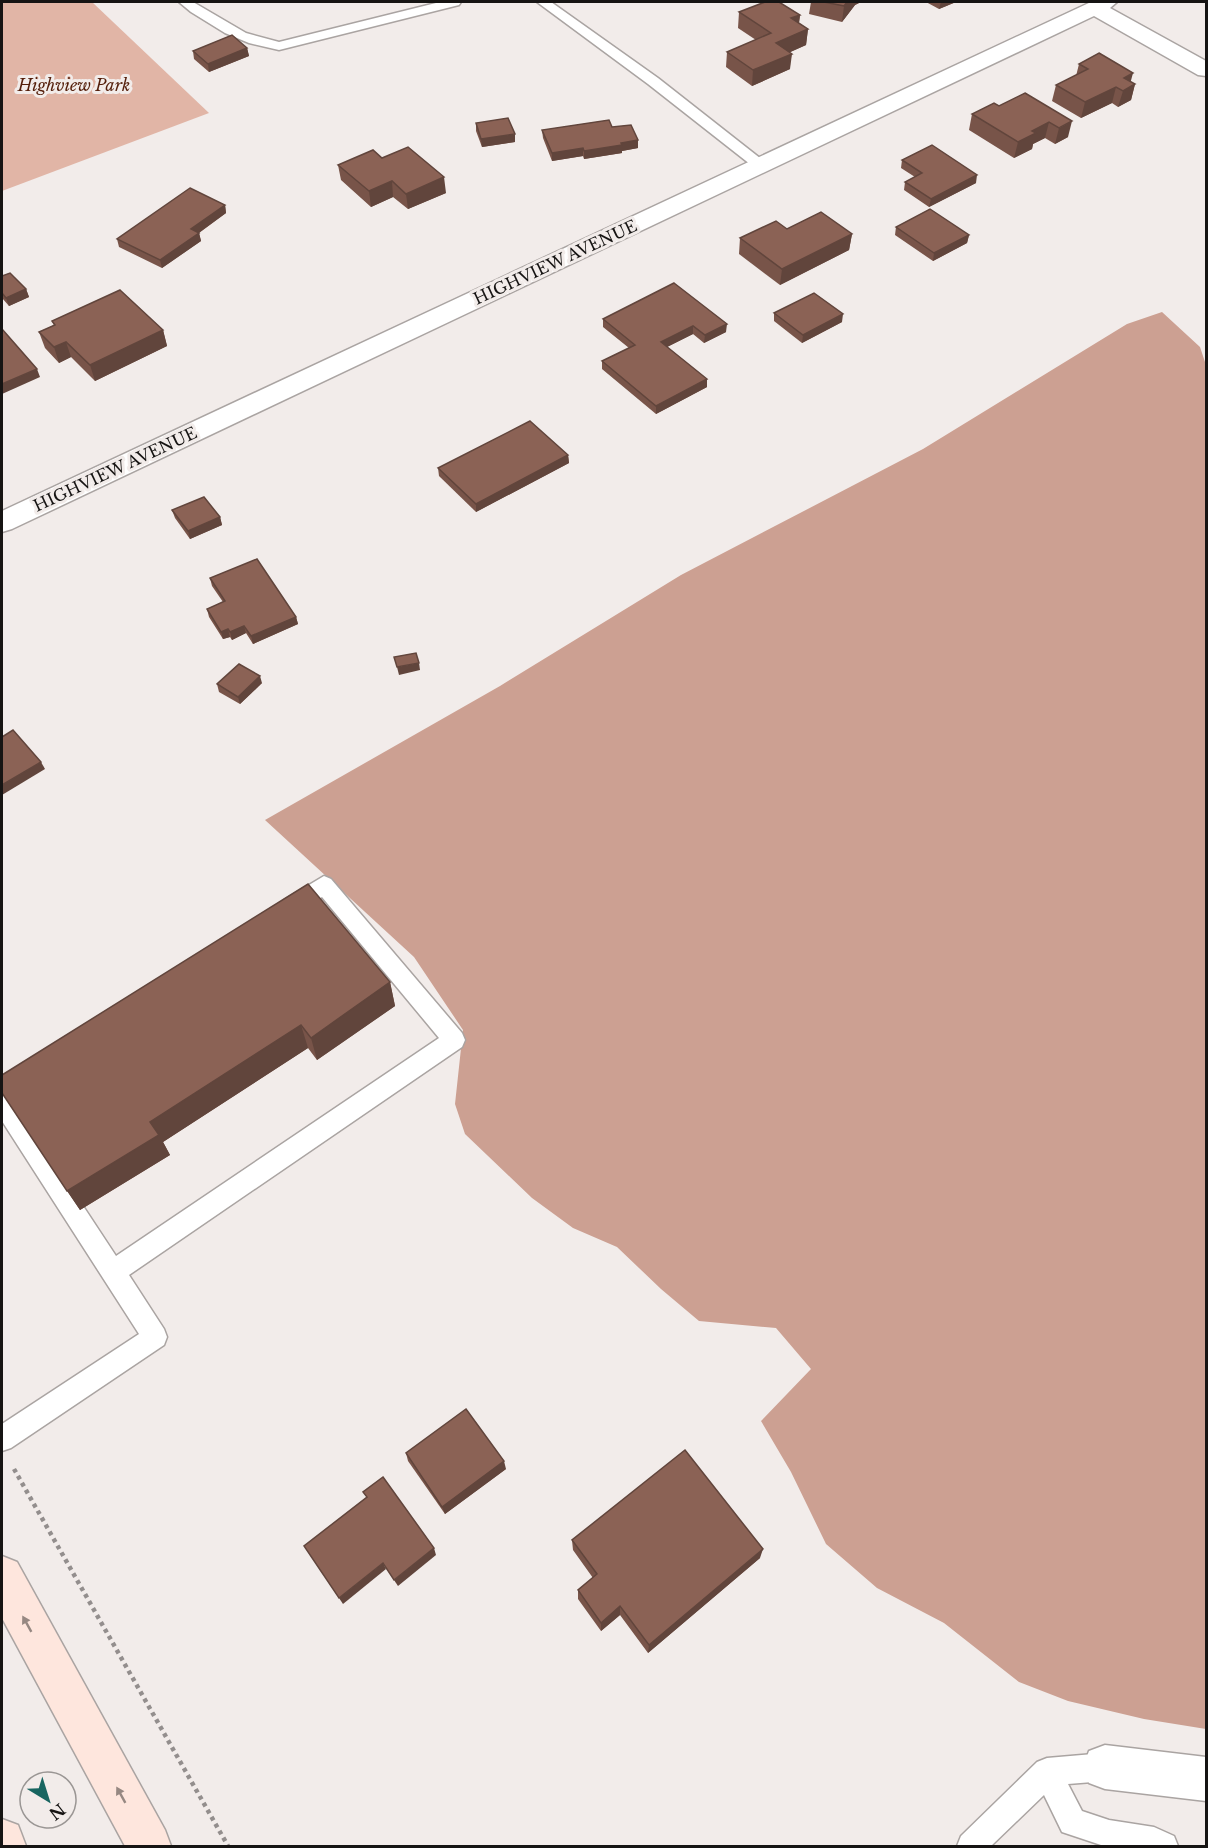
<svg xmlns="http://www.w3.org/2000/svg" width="1208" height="1848" font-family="'Libre Baskerville',serif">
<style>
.green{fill:#e1b5a6}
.forest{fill:#cca092}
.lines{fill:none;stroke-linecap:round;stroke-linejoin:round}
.lane-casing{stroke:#aaa4a2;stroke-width:3}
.street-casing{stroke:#aaa4a2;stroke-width:3}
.secondary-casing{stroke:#aaa4a2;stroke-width:3}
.path{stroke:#938e8d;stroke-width:4.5;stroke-dasharray:4 4;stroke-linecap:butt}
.lane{fill:#fff;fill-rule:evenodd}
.street{fill:#fff;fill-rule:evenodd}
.secondary{fill:#fee6dd;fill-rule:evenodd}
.wall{fill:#785449}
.shaded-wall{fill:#61453c}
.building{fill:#8b6255;stroke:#61453c;stroke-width:1.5}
.oneway{fill:#968882}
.labels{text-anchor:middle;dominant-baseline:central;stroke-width:6;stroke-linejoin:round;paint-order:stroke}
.far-park-label{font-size:16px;font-style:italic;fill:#541e0a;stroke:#f2ecea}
.far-street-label{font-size:16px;fill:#161413;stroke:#f2ecea}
</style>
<rect width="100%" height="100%" fill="#f2ecea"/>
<path class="green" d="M 2,2 L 92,2 L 209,113 L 2,191 Z"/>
<path class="forest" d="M 1162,312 L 1200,347 L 1206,365 L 1206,1729 L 1144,1719 L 1068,1701 L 1019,1682 L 944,1623 L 877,1588 L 826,1544 L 791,1472 L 761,1421 L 811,1369 L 776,1328 L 699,1321 L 661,1289 L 617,1247 L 573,1228 L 532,1198 L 465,1134 L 455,1104 L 463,1030 L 414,957 L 265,820 L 500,686 L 681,575 L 923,449 L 1127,324 Z"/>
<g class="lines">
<defs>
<g id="lane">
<path d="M 179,2 L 193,2 L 246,33 L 279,42 L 440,2 L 461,2 L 459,5 L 279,50 L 249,43 L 225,33 L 191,12 Z"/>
<path d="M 537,2 L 551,2 L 658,78 L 765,162 L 767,165 L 765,168 L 755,168 L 648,84 Z"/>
<path d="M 324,876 L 331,879 L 462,1033 L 465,1040 L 462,1047 L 129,1275 L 164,1329 L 167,1337 L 164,1345 L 11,1448 L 2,1451 L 2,1424 L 139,1334 L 2,1121 L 2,1092 L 10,1095 L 116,1256 L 439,1038 L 322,897 C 310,905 298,917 284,912 L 281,906 L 284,900 Z"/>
<path d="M 1105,1753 L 1115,1757 L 1119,1767 L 1115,1777 L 1105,1781 L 1068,1784 L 1082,1811 L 1109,1820 L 1154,1827 L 1174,1836 L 1178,1846 L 1104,1846 L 1062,1832 L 1044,1795 L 991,1846 L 957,1846 L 961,1836 L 1037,1762 L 1047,1758 Z"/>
</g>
<g id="street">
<path d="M 1091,2 L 1117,2 L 1110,8 L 1206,61 L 1206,76 L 1198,75 L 1094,16 L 12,529 L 2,532 L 2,511 Z"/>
<path d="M 1105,1745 L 1206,1757 L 1206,1801 L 1105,1789 L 1089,1783 L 1083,1767 L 1089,1751 Z"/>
</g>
<g id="secondary">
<path d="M 2,1556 L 17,1562 L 165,1830 L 171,1846 L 125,1846 L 2,1618 Z"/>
<path d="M 2,1819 L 18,1825 L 26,1846 L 2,1846 Z"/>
</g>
</defs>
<use href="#lane" class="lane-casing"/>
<use href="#street" class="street-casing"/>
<use href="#secondary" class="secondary-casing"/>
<path class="path" d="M 14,1469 L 228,1846"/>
<use href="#lane" class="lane"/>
<use href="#street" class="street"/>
<use href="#secondary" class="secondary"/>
</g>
<g class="wall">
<path d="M 811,2 L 861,2 L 855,5 L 842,22 L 809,14 Z"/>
<path d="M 926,2 L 956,2 L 939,9 Z"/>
<path d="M 739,12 L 800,15 L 799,23 L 808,29 L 806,45 L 790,52 L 790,69 L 752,86 L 726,67 L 727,52 L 756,40 L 738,28 Z"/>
<path d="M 247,48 L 249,56 L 209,72 L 194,59 L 193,51 Z"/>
<path d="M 1079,64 L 1131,82 L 1135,84 L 1131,100 L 1118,107 L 1112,103 L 1081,118 L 1052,101 L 1056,85 L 1076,76 Z"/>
<path d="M 1025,93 L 1068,137 L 1055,144 L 1045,138 L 1033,144 L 1032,149 L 1014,158 L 969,130 L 972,114 L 999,106 Z"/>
<path d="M 476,123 L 515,142 L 482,147 L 476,131 Z"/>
<path d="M 612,127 L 638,140 L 638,148 L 622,151 L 622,153 L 584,159 L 583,156 L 552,161 L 543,138 L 542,130 Z"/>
<path d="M 382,158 L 446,193 L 408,209 L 393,197 L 371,207 L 341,180 L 338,165 Z"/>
<path d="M 902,160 L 976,183 L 929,207 L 904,190 L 905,182 L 915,177 L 901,168 Z"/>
<path d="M 225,205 L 226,213 L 199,233 L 201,241 L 162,268 L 119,247 L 117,239 Z"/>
<path d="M 896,227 L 969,235 L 967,243 L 933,261 L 895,235 Z"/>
<path d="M 787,229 L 852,234 L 849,250 L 780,285 L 739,254 L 740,238 Z"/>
<path d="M 2,276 L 26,289 L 29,297 L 9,306 L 2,298 Z"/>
<path d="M 674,283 L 726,332 L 704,343 L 693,334 L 667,347 L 707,387 L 656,414 L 602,369 L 602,361 L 629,348 L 603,327 L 603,319 Z"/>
<path d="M 774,313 L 842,322 L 802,343 L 774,321 Z"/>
<path d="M 52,321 L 163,330 L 167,346 L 95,381 L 71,357 L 59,363 L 45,348 L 39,332 L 54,325 Z"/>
<path d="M 568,455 L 569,463 L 476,512 L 439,476 L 438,468 Z"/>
<path d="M 172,510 L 220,517 L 222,525 L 190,539 L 175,518 Z"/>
<path d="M 210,578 L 296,617 L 298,624 L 253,644 L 246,633 L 232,640 L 230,637 L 223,639 L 209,617 L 207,609 L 223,602 L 212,586 Z"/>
<path d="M 262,683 L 240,704 L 219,692 L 217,684 Z"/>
<path d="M 390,982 L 395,1006 L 317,1060 L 308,1048 L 163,1142 L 170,1155 L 80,1210 L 2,1093 Z"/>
<path d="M 406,1453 L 506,1469 L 445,1514 L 408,1461 Z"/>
<path d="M 572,1540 L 760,1558 L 648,1653 L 620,1615 L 601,1631 L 578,1599 L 578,1590 L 593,1578 L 573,1550 Z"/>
</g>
<g class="shaded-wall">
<path d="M 847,2 L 861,2 L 855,5 L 842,22 L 844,6 Z"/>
<path d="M 941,2 L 956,2 L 939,9 Z"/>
<path d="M 800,15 L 798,30 L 791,18 Z"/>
<path d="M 808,29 L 806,45 L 775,59 L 776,43 Z"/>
<path d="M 247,48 L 249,56 L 209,72 L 208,64 Z"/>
<path d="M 792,54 L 790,69 L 752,86 L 753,70 Z"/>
<path d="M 1133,73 L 1129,88 L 1135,84 L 1131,100 L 1118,107 L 1123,91 L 1124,78 Z"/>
<path d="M 1116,87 L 1112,103 L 1081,118 L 1085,102 Z"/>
<path d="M 1072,121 L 1068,137 L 1055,144 L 1059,128 Z"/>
<path d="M 1049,122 L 1045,138 L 1033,144 L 1032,149 L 1014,158 L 1018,142 L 1032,131 Z"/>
<path d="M 515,134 L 515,142 L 482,147 L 481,139 Z"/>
<path d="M 638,140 L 638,148 L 622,151 L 622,153 L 584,159 L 584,151 L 621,143 Z"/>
<path d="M 583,148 L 583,156 L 552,161 L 552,153 Z"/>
<path d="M 977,175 L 976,183 L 929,207 L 931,199 Z"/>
<path d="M 444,177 L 446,193 L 408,209 L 406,194 Z"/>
<path d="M 392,181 L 393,197 L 371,207 L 369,191 Z"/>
<path d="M 225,205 L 226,213 L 193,237 L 191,229 Z"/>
<path d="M 199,233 L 201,241 L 162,268 L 160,260 Z"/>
<path d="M 852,234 L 849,250 L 780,285 L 782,269 Z"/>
<path d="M 969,235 L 967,243 L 933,261 L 934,253 Z"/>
<path d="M 26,289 L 29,297 L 9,306 L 6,298 Z"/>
<path d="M 843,314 L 842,322 L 802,343 L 803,335 Z"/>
<path d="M 727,324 L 726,332 L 704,343 L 705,335 Z"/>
<path d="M 693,326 L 693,334 L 661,350 L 661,342 Z"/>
<path d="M 163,330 L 167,346 L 95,381 L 90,365 Z"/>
<path d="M 66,342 L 71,357 L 59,363 L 54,347 Z"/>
<path d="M 37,369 L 40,377 L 2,394 L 2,384 Z"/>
<path d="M 707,379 L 707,387 L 656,414 L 656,406 Z"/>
<path d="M 568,455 L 569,463 L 476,512 L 476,504 Z"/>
<path d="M 220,517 L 222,525 L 190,539 L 188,531 Z"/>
<path d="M 296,617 L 298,624 L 253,644 L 251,636 Z"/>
<path d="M 244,626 L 246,633 L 232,640 L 230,632 Z"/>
<path d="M 228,629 L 230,637 L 223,639 L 221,632 Z"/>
<path d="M 419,663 L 420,670 L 399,675 L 397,667 Z"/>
<path d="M 260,676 L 262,683 L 240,704 L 238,697 Z"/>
<path d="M 41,762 L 45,769 L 2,795 L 2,785 Z"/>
<path d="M 390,982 L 395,1006 L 317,1060 L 311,1038 Z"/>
<path d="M 301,1025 L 308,1048 L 163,1142 L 170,1155 L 80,1210 L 67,1191 L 150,1122 Z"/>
<path d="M 504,1461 L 506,1469 L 445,1514 L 442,1507 Z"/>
<path d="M 434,1548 L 436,1555 L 398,1586 L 394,1580 Z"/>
<path d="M 763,1549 L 760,1558 L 648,1653 L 649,1645 Z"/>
<path d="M 383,1563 L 386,1569 L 343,1604 L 339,1598 Z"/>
<path d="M 620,1606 L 620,1615 L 601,1631 L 601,1623 Z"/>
</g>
<g class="building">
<path d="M 765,2 L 779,2 L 800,15 L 791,18 L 808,29 L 776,43 L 792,54 L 753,70 L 727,52 L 771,33 L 739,12 Z"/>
<path d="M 824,2 L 847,2 L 844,6 Z"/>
<path d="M 232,35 L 247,48 L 208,64 L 193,51 Z"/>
<path d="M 1099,53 L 1133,73 L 1124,78 L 1135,84 L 1123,91 L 1116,87 L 1085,102 L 1056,85 L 1088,69 L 1079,64 Z"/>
<path d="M 1025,93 L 1072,121 L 1059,128 L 1049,122 L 1032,131 L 1036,133 L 1018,142 L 972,114 L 994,103 L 999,106 Z"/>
<path d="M 508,118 L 515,134 L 481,139 L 476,123 Z"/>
<path d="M 609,120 L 612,127 L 631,125 L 638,140 L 621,143 L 622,145 L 584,151 L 583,148 L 552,153 L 542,130 Z"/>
<path d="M 932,145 L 977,175 L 931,199 L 905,182 L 922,173 L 902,160 Z"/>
<path d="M 408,147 L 444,177 L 406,194 L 392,181 L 369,191 L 338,165 L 373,150 L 382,158 Z"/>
<path d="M 190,188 L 225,205 L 191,229 L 199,233 L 160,260 L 117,239 Z"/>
<path d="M 930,209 L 969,235 L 934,253 L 896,227 Z"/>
<path d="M 821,212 L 852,234 L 782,269 L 740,238 L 776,221 L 787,229 Z"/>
<path d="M 10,273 L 26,289 L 6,298 L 2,293 L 2,276 Z"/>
<path d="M 674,283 L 727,324 L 705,335 L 693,326 L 661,342 L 707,379 L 656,406 L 602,361 L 635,345 L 603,319 Z"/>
<path d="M 120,290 L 163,330 L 90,365 L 66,342 L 54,347 L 39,332 L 55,325 L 52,321 Z"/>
<path d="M 814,293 L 843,314 L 803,335 L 774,313 Z"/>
<path d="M 2,329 L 37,369 L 2,384 Z"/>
<path d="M 530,421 L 568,455 L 476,504 L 438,468 Z"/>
<path d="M 204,497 L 220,517 L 188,531 L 172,510 Z"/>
<path d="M 257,559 L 296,617 L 251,636 L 244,626 L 230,632 L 228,629 L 221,632 L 207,609 L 225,601 L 210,578 Z"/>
<path d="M 416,653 L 419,663 L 397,667 L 394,657 Z"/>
<path d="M 239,664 L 260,676 L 238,697 L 217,684 Z"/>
<path d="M 13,730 L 41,762 L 2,785 L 2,737 Z"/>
<path d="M 308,884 L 390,982 L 311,1038 L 301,1025 L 150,1122 L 159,1135 L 67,1191 L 2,1093 L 2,1075 Z"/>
<path d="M 466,1409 L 504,1461 L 442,1507 L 406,1453 Z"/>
<path d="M 685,1450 L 763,1549 L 649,1645 L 620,1606 L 601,1623 L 578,1590 L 597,1574 L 572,1540 Z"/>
<path d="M 383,1477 L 434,1548 L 394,1580 L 383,1563 L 339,1598 L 304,1546 L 367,1497 L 363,1492 Z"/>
</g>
<defs><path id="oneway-solid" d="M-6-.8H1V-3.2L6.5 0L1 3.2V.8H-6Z" transform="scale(1.5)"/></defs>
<g class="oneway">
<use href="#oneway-solid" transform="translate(27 1624) rotate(-119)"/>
<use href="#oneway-solid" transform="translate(121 1795) rotate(-119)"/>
</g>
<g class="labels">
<g class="far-park-label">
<text x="74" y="85">Highview Park</text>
</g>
<g class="far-street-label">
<text transform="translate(555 262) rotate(-25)">HIGHVIEW AVENUE</text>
<text transform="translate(115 469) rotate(-25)">HIGHVIEW AVENUE</text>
</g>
</g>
<rect width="1208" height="1848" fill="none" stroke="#161413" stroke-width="6"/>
<g transform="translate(48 1800) rotate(142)"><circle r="28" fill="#f2ecea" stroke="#9a9694" stroke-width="1.5"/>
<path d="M0-4.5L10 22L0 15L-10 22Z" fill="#186560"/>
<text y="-9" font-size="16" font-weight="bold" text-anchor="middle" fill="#161413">N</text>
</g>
</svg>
